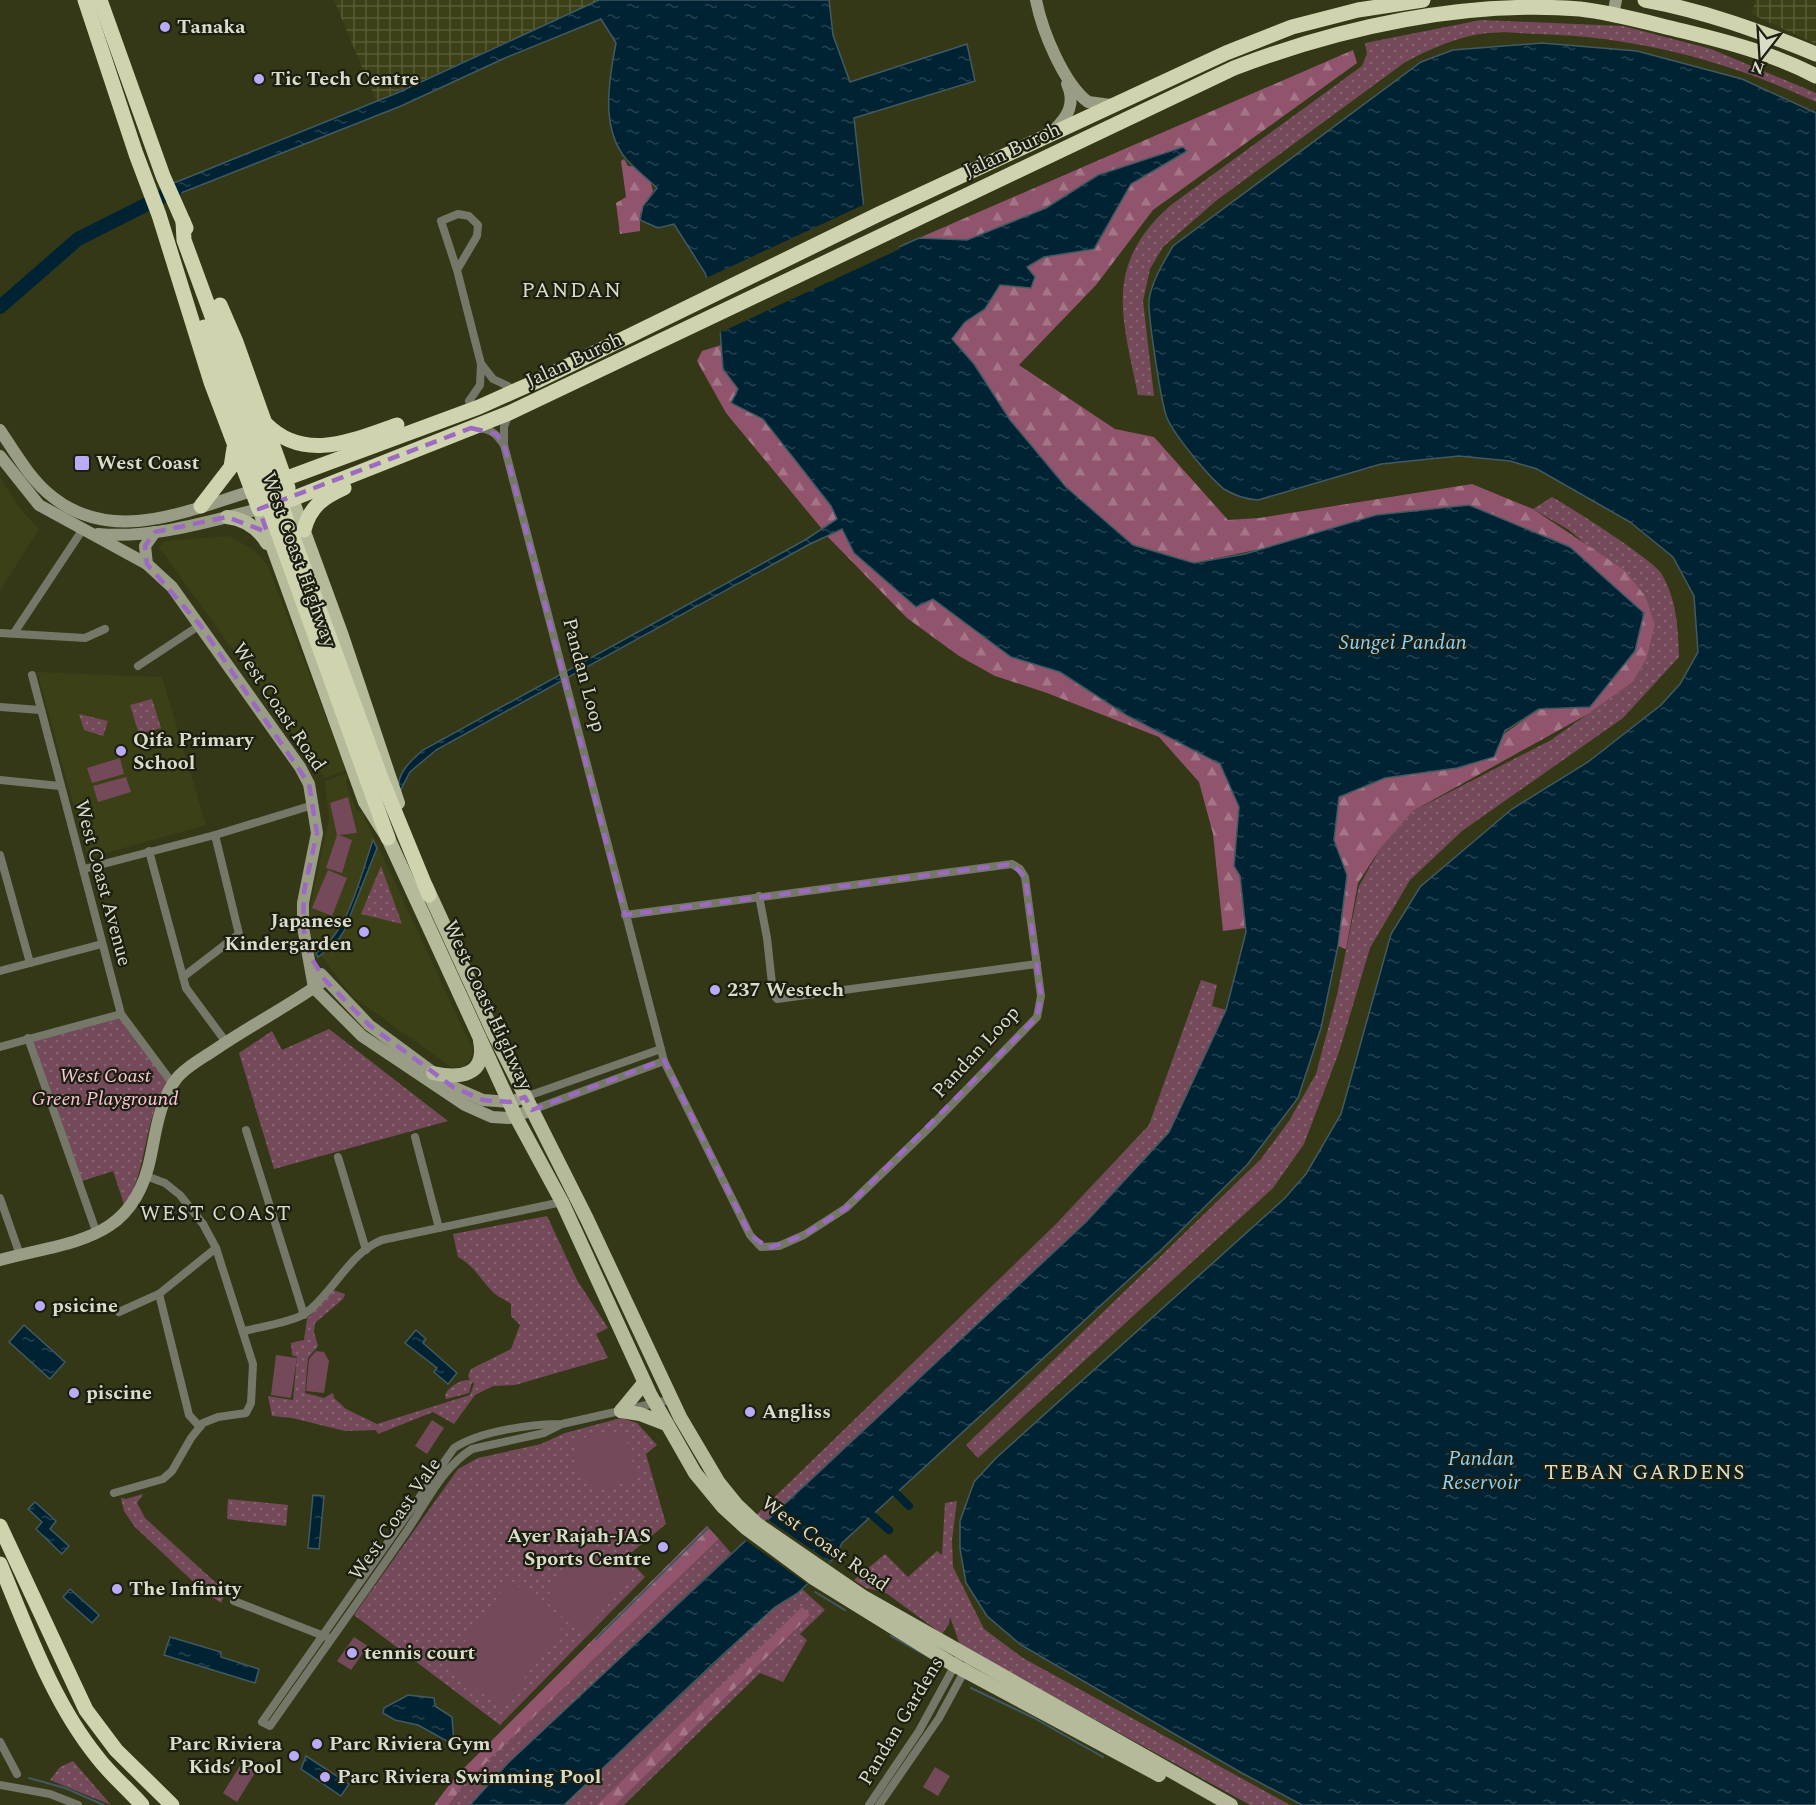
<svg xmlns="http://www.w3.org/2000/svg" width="1816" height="1805" font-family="Spectral,serif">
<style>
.built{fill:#3c4017}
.industrial{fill:url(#industrial-grid)}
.grass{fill:url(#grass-dots)}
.forest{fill:url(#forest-firs)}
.garden{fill:#744a5b}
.water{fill:url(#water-ripples);stroke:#415a61;stroke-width:1.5}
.pier{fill:#343817}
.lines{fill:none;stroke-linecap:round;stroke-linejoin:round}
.stream{stroke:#415a61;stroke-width:2}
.canal{stroke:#002334;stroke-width:8}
.river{stroke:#002334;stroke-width:14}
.street{stroke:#757869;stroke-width:8}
.secondary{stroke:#9a9d85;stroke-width:12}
.primary{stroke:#b5ba9b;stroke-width:14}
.highway{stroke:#cfd4ae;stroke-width:15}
.marked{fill:none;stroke:#9c6ac2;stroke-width:4.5;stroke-dasharray:12 8;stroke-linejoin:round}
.poi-dot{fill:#bbaaf6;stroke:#1c1e10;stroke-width:2}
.labels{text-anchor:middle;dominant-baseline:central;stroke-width:4.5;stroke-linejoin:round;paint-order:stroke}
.poi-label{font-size:20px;font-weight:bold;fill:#d9dcc9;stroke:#1c1e10;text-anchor:start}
.street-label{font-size:20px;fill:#d9dcc9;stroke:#1c1e10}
.park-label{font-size:20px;font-style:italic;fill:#fcc5d9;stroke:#1c1e10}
.neighbourhood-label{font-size:21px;letter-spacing:1.5px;fill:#d9dcc9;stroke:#1c1e10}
.water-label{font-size:21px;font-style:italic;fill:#8ad2fb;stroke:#1c1e10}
</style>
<defs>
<pattern id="industrial-grid" width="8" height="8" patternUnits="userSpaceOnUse" patternTransform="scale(1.5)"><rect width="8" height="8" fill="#3c4017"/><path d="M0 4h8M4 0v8" fill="none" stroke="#585b37"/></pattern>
<pattern id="grass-dots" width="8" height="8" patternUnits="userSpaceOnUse" patternTransform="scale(1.5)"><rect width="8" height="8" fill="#744a5b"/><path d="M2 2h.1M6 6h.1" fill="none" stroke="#876471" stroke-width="1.8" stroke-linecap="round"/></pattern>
<pattern id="forest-firs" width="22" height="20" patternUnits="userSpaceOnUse" patternTransform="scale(1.5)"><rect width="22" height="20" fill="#90546d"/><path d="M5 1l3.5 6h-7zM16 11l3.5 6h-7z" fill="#a47487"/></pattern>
<pattern id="water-ripples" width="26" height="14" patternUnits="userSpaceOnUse" patternTransform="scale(1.5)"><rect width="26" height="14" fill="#002334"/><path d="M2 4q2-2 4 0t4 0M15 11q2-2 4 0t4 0" fill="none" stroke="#254250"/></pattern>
</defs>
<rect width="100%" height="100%" fill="#343817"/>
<g class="built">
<path d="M 0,477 L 18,506 L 39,529 L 0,591 Z"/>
<path d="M 229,536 L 254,550 L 268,566 L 346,770 L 325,778 L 159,547 L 165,541 Z"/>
<path d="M 37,672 L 162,677 L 206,825 L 88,858 Z"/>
<path d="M 348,773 L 346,784 L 357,811 L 362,812 L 473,1050 L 470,1060 L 463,1067 L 451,1067 L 352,996 L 313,945 L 308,918 L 329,818 L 325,781 Z"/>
</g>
<g class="industrial">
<path d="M 334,0 L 599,0 L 376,101 Z"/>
<path d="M 1756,0 L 1816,0 L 1816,44 L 1751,14 Z"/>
</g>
<g class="grass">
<path d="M 1481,20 L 1623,26 L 1711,49 L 1816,93 L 1816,102 C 1728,61 1637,37 1540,34 C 1524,34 1506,31 1490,33 C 1461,35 1429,49 1404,63 L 1217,200 L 1163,247 L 1150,269 L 1143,301 L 1154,396 L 1138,395 C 1122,316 1103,265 1171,205 L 1362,66 L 1367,54 L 1365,43 Z"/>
<path d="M 1552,497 C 1569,506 1653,560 1661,573 C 1677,599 1678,628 1679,657 L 1623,718 L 1462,831 L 1410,880 L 1370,948 L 1339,1052 L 1304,1144 L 1273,1188 L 978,1458 L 966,1445 L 1261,1159 L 1289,1121 L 1316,1074 L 1337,995 L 1359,886 L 1380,849 L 1413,811 L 1551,740 L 1633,682 L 1647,658 L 1655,625 L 1646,597 L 1626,571 L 1590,548 L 1569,530 L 1533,509 Z"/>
<path d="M 152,699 L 161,728 L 139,734 L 130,705 Z"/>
<path d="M 79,714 L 108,721 L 103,736 L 84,730 Z"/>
<path d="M 381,866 L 402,924 L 361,914 Z"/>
<path d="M 1201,980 L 1217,985 L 1212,1006 L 1226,1010 L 1169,1132 L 1086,1222 L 765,1522 L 756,1515 L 1055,1225 L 1149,1125 Z"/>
<path d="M 121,1018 L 169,1081 C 142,1119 149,1166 125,1207 L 113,1171 L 82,1181 L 32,1042 Z"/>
<path d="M 329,1029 L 448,1121 L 274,1169 L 239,1053 L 272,1031 L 282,1050 Z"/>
<path d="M 547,1216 L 577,1280 L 608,1328 L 596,1334 L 608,1358 L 515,1385 L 493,1386 L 475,1395 L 454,1424 L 433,1412 L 378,1434 L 376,1430 L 345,1431 L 292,1418 L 272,1416 L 268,1396 L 293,1400 L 297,1357 L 292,1355 L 291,1343 L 304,1340 L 307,1319 L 333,1290 L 345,1294 L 343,1299 L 315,1323 L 314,1332 L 318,1346 L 308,1358 L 305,1393 L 324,1398 L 333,1393 L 334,1398 L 346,1409 L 377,1424 L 470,1395 L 474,1384 L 472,1382 L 469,1393 L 446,1399 L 445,1395 C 448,1387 461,1379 470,1380 L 468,1376 L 471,1369 L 511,1349 L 520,1325 L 511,1316 L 511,1304 C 505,1299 499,1298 494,1293 C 481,1281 475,1266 458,1257 L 453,1234 Z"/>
<path d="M 621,1418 L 637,1423 L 657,1445 L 646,1454 L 666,1524 L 626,1557 L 645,1577 L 500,1725 L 354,1615 L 458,1469 L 478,1458 L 541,1444 L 565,1433 Z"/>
<path d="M 143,1494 L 137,1503 L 145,1518 L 215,1582 L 227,1589 L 221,1603 L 202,1590 L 134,1526 L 124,1511 L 121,1498 L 126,1499 Z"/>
<path d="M 228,1499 L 288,1505 L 286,1526 L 227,1519 Z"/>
<path d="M 957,1501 L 952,1540 L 953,1567 L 984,1629 L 1023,1658 L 1290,1805 L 1250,1805 L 960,1645 L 950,1617 L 949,1624 L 942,1634 L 886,1593 L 866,1588 L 854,1580 L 885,1554 L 908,1577 L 937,1551 L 942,1555 L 945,1503 Z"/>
<path d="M 719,1539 L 731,1553 L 508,1763 L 470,1805 L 449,1805 L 465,1783 Z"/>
<path d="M 802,1589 L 825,1610 L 800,1634 L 807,1640 L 783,1682 L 760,1673 L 624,1805 L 564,1805 L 775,1607 Z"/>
<path d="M 73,1761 L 111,1805 L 50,1780 L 60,1767 Z"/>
</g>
<g class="forest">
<path d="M 1353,50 L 1357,63 L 1153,210 L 1096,285 L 1019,365 L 1115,429 L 1154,437 L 1228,520 L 1259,518 L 1472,484 L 1533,509 L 1626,571 L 1646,597 L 1655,625 L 1647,658 L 1633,682 L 1588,714 L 1413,811 L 1380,849 L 1358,883 L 1346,949 L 1338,946 L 1347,875 L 1334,840 L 1339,797 L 1385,778 L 1457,768 L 1539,709 L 1590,707 L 1570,547 L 1469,505 L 1194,563 L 1133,545 L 1066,487 L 1010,420 L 974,364 L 952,339 L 965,322 L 985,309 L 1000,285 L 1044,257 L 1095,249 L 1131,184 L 1186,152 L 1098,175 L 1046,208 L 967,240 L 919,238 Z"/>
<path d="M 624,159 L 628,166 L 641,167 L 648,172 L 653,191 L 640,214 L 640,231 L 620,234 L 616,203 L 626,197 L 621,161 Z"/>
<path d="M 721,345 L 723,369 L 738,389 L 731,403 L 763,419 L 831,506 L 838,519 L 822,529 L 726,413 L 697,361 L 702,351 Z"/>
<path d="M 842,529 L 854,553 L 916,606 L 933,598 L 1011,657 L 1060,672 L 1126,715 L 1220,764 L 1239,807 L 1234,866 L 1240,876 L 1245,928 L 1223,931 L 1213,834 L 1199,782 L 1159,737 L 1047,693 L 995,676 L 959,656 L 907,618 L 827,536 Z"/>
<path d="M 707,1526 L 719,1539 L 465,1783 L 449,1805 L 434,1805 L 456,1776 Z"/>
<path d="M 802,1607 L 810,1615 L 615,1805 L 597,1805 Z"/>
</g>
<g class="garden">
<path d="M 120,758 L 124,774 L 92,783 L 87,768 Z"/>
<path d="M 126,777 L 131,792 L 98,802 L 93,786 Z"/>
<path d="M 348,797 L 357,833 L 339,835 L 352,840 L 342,873 L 326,868 L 337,835 L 330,803 Z"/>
<path d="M 328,870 L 347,878 L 332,916 L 312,908 Z"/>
<path d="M 316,1351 L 324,1352 L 329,1361 L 324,1393 L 306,1391 L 309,1359 Z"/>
<path d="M 276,1355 L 297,1358 L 291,1398 L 271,1395 Z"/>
<path d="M 432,1420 L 444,1428 L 427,1454 L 415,1446 Z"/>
<path d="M 624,1430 L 636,1475 C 625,1481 613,1491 600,1489 C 575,1486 569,1458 577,1439 Z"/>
<path d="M 588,1540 L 631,1574 L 586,1631 L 544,1601 Z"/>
<path d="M 510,1580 L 567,1621 L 502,1708 L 446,1667 Z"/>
<path d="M 354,1637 L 368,1646 L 351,1670 L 337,1661 Z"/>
<path d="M 243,1761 L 256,1771 L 237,1802 L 223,1793 Z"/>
<path d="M 935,1767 L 950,1776 L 938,1796 L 923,1787 Z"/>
</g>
<g class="water">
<path d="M 599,0 L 829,0 L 833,35 L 850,82 L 967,44 L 975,81 L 854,118 L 868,244 L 888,252 L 919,238 L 967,240 L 1046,208 L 1098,175 L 1183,147 L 1187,151 L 1131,184 L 1094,249 L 1044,257 L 1027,267 L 1035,277 L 1031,288 L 1000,285 L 985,309 L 965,322 L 952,339 L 974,364 L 1010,420 L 1066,487 L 1133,545 L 1194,563 L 1245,554 L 1376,515 L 1469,505 L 1570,547 L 1644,613 L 1635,651 L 1590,707 L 1539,709 L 1505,731 L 1494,757 L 1457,768 L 1385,778 L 1339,797 L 1334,840 L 1347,875 L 1338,946 L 1321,1028 L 1298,1098 L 1247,1165 L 1160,1251 L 842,1543 L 836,1556 L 798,1593 L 775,1607 L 718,1659 L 564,1805 L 470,1805 L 508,1763 L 1086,1222 L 1169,1132 L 1226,1010 L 1246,932 L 1240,876 L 1234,866 L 1239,807 L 1220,764 L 1126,715 L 1060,672 L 1011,657 L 933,599 L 916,607 L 854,553 L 842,529 L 808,545 L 436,750 L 410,772 L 398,795 C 396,774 408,763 423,750 L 805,540 L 837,519 L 831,506 L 763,419 L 731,403 L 738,389 L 723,369 L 719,316 L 705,273 L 674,224 L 658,228 L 640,220 L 643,206 L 657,188 C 647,178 635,169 626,159 C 600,128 609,79 616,43 L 601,19 L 505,58 L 401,106 L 176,195 L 174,183 L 397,93 Z"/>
<path d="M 1542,43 L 1637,51 L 1742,79 L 1816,113 L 1816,1805 L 1302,1805 L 1240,1772 L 1021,1645 L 987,1616 L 966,1583 L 960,1549 L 960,1521 L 974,1482 L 996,1458 L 1284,1199 L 1306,1174 L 1341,1114 L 1391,934 L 1420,887 L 1512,809 L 1588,762 L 1661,705 L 1680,684 L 1698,652 L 1694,596 L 1673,557 L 1630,522 L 1537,469 L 1510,461 L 1459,456 L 1381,464 L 1258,500 C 1246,499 1235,496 1224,489 C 1209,477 1175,436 1167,418 C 1161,403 1148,316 1149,300 C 1152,281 1163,263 1173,246 L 1421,62 L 1453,50 Z"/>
<path d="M 373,840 L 377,848 L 344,931 L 337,942 L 318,957 L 316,953 C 349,932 360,877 373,840 Z"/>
<path d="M 24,1325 L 65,1362 L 50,1379 L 9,1342 Z"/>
<path d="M 416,1330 L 426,1339 L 423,1343 L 457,1373 L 448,1384 L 434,1372 L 437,1368 L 405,1343 Z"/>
<path d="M 313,1495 L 324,1496 L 319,1549 L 308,1548 Z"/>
<path d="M 35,1502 L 56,1521 L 50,1529 L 69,1546 L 62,1554 L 36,1529 L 42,1522 L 28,1509 Z"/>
<path d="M 70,1589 L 99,1615 L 92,1623 L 63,1597 Z"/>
<path d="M 170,1637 L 221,1652 L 221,1657 L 259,1669 L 255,1683 L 164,1655 Z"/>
<path d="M 408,1695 L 434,1698 L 435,1706 L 452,1717 L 454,1745 L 418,1725 L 395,1720 L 383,1713 L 384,1708 Z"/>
<path d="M 306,1756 L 349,1784 L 341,1796 L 301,1769 Z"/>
</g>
<g class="pier">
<path d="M 867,203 L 871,242 L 888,249 L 898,245 L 900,249 L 717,334 L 716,316 L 704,279 Z"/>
<path d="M 767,1519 L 830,1562 L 807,1584 L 745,1540 Z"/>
</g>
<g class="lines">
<g class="stream">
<path d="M 815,1592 L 845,1610"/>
<path d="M 891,1636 L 930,1658"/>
<path d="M 596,1639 L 708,1528"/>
<path d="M 971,1688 L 1034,1718 L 1103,1757"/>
<path d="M 29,1778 L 65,1788 L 104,1805"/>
</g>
<g class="canal">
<path d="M 897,1494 L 909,1506"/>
<path d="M 873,1516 L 889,1530"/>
</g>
<path class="river" d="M 0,307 L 78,239 L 175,190"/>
<g class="street">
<path d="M 457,270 L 477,236 L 478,225 L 469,216 L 458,214 L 441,221 L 457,270 L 481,364 L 480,385 L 469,401"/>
<path d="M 482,365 L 493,379 L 508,386"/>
<path d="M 509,413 L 504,427 L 504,445 L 664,1061 L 750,1235 L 761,1247 L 779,1246 L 804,1235 L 846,1208 L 934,1123 L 1037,1017 L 1041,996 L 1025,877 L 1020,869 L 1012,864 L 625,915"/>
<path d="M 479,428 C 492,429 497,435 504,445"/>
<path d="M 0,633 L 85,638 L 105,629"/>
<path d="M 14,633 L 83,529"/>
<path d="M 138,666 L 200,625"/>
<path d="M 32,675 L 121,1014 L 173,1084"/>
<path d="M 0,707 L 40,710"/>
<path d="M 0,780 L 60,786"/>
<path d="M 149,851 L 186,988 L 226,1042"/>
<path d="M 0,855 L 30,963"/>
<path d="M 84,869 L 215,835 L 313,805"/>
<path d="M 759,896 L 767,938 L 773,993 L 777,999 L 1037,964"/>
<path d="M 0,971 L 102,944"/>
<path d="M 183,977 L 239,934 L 215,835"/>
<path d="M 28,1038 L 97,1234"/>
<path d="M 0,1047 L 121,1014"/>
<path d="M 525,1097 L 661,1049"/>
<path d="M 532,1110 L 664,1061"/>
<path d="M 246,1130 L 304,1315"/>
<path d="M 415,1137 L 439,1228"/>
<path d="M 338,1157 L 366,1250"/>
<path d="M 0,1198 L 20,1255"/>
<path d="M 159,1294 L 189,1415 L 200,1427"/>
<path d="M 119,1312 L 159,1294 L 216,1248"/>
<path d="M 244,1331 C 260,1327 293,1322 306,1313 C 334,1292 349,1253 382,1240 L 562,1202"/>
<path d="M 562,1424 C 531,1424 480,1431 454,1448 L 262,1722 L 270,1726 C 314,1663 359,1601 402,1538 C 424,1508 440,1469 472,1449 L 544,1433 L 562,1424 L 673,1399"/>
<path d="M 114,1493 L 163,1479 L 172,1471 L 191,1438 L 203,1423 L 218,1417 L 246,1413 L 251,1403 L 253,1364 L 216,1248 L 203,1224 L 180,1195 L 165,1183 L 146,1176"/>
<path d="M 234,1601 L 329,1638"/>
<path d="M 0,1742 L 17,1774"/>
<path d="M 0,1785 L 50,1794 L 78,1805"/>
<path d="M 869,1805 L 919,1731 L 961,1654"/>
<path d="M 879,1805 L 939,1718 L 971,1659"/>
</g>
<g class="secondary">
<path d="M 1036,0 C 1042,30 1063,83 1088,102 L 1111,105"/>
<path d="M 1613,15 L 1616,0"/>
<path d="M 1053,131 C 1068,117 1076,103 1067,84"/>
<path d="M 0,430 C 16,454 31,481 54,498 C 115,545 188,510 252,491"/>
<path d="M 0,456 L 39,505 L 147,564 L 172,587 L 300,767 L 309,784 L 317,833 L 303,903 L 303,927 L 314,988 L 362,1036 L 465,1105 L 492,1117 L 509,1118 L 532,1110"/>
<path d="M 98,534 C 151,539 207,522 259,509"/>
<path d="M 147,564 L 145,546 L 155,532"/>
<path d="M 321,974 L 369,1025 L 453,1087 L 483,1100 L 510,1102 L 525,1097"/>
<path d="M 0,1260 C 73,1240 134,1243 151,1155 C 156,1130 160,1099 177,1078 C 186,1067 201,1059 213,1051 C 249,1026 289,1006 325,980"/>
</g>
<g class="primary">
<path d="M 292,499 L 342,636 L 398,803"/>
<path d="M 259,509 L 365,802 L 388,838 L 516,1117 L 562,1202 L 650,1394 L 695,1473 L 723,1507 L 746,1528 L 815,1579 L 954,1665 L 1159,1775"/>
<path d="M 227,517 C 244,519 258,528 267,543"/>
<path d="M 426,886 L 493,1032 L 587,1219 L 680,1417 L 719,1483 L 736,1504 L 757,1524 L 862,1596 L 1231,1805"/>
<path d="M 433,1073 C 459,1079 487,1076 480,1041"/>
<path d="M 621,1411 L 640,1414 L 666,1424"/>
<path d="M 621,1411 L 644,1383"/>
</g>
<g class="highway">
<path d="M 85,0 L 136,154 L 159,215 L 211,382 L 259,509 L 292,499 L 509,413 L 1234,68 C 1341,27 1465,0 1580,9 C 1615,13 1649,23 1683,31 C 1728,42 1774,54 1816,76"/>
<path d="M 100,0 L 163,176 L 186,228"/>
<path d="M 1645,0 C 1705,11 1759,31 1816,54"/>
<path d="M 183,221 L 184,240 L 381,778 L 429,895"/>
<path d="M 220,305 L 236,342 L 288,488"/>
<path d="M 204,327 L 388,838"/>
<path d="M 266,424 C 305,463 353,440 397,425"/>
<path d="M 252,491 L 479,407 L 535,382 L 879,214 L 1226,53 L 1292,27 L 1358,10 L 1423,0"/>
<path d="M 201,506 L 231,467 L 234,448"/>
<path d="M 304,530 C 310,506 324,497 344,488"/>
<path d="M 0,1526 L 86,1710 L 116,1750 L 172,1805"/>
<path d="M 0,1564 C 27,1629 53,1703 98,1758 C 111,1775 128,1789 142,1805"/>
</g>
</g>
<path class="marked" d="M 471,428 L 496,434 L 504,445 L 625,915 L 1012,864 L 1025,877 L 1041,996 L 1037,1017 L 846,1208 L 804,1235 L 769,1248 L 750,1235 L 664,1060 L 532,1110 L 525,1097 L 510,1102 L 483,1100 L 453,1087 L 369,1025 L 325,980 L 310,956 L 303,927 L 304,891 L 317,833 L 309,784 L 200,625 L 147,564 L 145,546 L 155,532 L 227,517 L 267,532 L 259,509 Z"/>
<g class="poi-dot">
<circle cx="165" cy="27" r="6"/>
<circle cx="259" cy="79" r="6"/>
<rect x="74" y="455" width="16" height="16" rx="3"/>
<circle cx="121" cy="751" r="6"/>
<circle cx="364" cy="932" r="6"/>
<circle cx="715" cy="990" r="6"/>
<circle cx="40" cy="1306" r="6"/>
<circle cx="74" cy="1393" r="6"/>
<circle cx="750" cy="1412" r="6"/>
<circle cx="663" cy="1547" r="6"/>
<circle cx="117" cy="1589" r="6"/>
<circle cx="352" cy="1653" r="6"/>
<circle cx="317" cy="1744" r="6"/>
<circle cx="294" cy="1756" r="6"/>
<circle cx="325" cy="1777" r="6"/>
</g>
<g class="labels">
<g class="poi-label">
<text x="177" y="27">Tanaka</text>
<text x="271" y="79">Tic Tech Centre</text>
<text x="96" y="463">West Coast</text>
<text x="133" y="740">Qifa Primary<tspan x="133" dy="23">School</tspan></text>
<text x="352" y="921" text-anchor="end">Japanese<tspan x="352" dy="23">Kindergarden</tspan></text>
<text x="727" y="990">237 Westech</text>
<text x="52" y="1306">psicine</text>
<text x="86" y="1393">piscine</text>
<text x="762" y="1412">Angliss</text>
<text x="651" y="1536" text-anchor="end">Ayer Rajah-JAS<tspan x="651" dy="23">Sports Centre</tspan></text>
<text x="129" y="1589">The Infinity</text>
<text x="364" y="1653">tennis court</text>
<text x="282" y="1744" text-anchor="end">Parc Riviera<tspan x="282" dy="23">Kids‘ Pool</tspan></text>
<text x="329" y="1744">Parc Riviera Gym</text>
<text x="337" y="1777">Parc Riviera Swimming Pool</text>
</g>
<g class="street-label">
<text transform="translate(1012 150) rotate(-25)">Jalan Buroh</text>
<text transform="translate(574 360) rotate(-25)">Jalan Buroh</text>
<text transform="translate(299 560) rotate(70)">West Coast Highway</text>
<text transform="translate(584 675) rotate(75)">Pandan Loop</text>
<text transform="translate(279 707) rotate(56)">West Coast Road</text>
<text transform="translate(103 883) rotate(75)">West Coast Avenue</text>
<text transform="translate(488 1005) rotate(65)">West Coast Highway</text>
<text transform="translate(976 1052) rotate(-47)">Pandan Loop</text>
<text transform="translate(395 1519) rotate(-55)">West Coast Vale</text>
<text transform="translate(825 1544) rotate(35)">West Coast Road</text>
<text transform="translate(901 1721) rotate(-59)">Pandan Gardens</text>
</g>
<g class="park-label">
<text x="105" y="1076">West Coast<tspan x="105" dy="23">Green Playground</tspan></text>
</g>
<g class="neighbourhood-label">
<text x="572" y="291">PANDAN</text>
<text x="216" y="1214">WEST COAST</text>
<text x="1645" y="1473">TEBAN GARDENS</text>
</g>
<g class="water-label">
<text x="1403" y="643">Sungei Pandan</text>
<text x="1481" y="1459">Pandan<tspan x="1481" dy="24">Reservoir</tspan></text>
</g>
</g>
<g transform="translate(1762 54) rotate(197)" stroke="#1c1e10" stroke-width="4.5" paint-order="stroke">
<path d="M0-4.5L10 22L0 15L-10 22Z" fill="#d9dcc9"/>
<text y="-9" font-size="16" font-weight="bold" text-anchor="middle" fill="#d9dcc9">N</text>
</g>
</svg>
